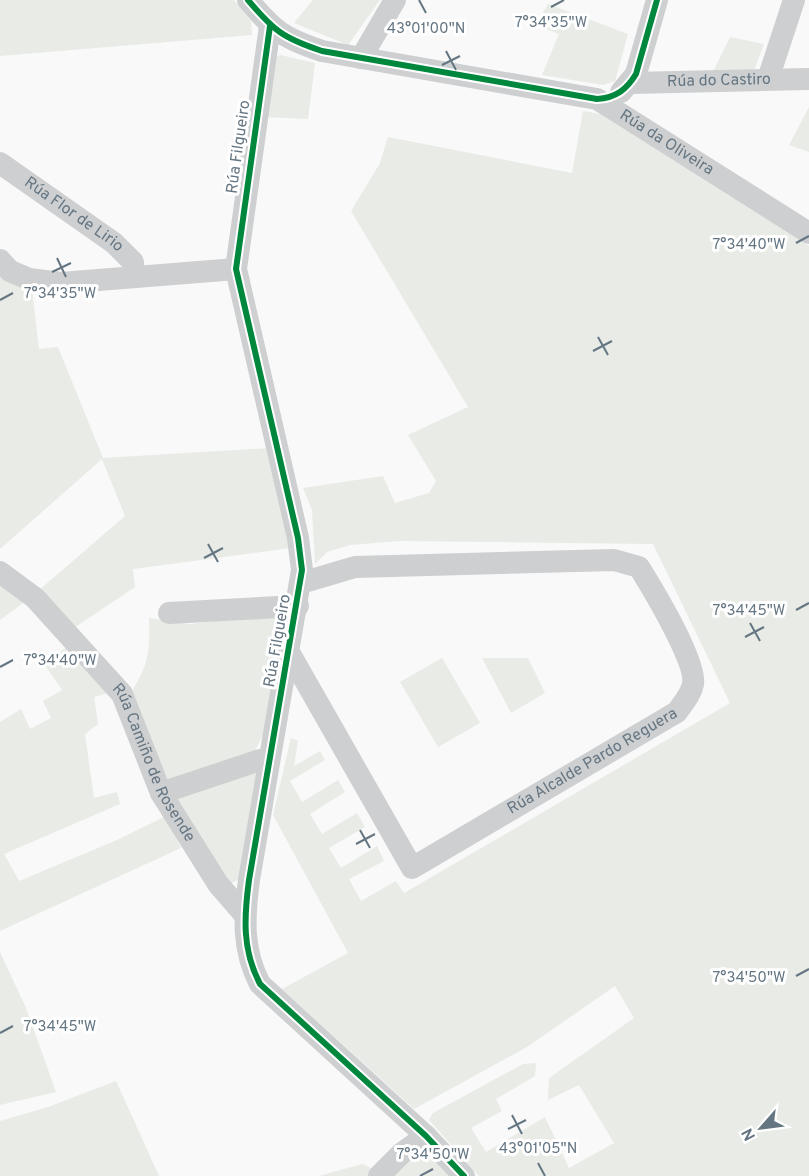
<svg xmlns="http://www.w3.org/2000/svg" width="809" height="1176" font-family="Overpass,sans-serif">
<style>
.green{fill:#e8ebe6}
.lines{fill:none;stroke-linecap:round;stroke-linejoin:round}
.minor{stroke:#cecfd0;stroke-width:22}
.cycleway-casing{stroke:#fff;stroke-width:10}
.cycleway{stroke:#00873e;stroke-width:6}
.ticks{fill:none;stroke:#657683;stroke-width:2}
.labels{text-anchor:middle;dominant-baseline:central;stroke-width:6;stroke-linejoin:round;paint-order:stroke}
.street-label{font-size:16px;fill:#657683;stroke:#fff}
.ticks-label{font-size:15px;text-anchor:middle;fill:#657683;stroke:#fff;stroke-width:6;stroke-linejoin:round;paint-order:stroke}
</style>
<rect width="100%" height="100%" fill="#f9f9f9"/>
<g class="green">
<path d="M 0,0 L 234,0 L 251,21 L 252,35 L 0,56 Z"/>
<path d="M 313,0 L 380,0 L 348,45 L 294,23 Z"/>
<path d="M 548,4 L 628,34 L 615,81 L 603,85 L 542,75 L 559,34 L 536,25 Z"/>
<path d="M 730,37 L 764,44 L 754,71 L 713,72 Z"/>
<path d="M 280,55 L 315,63 L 308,119 L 263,117 L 273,58 Z"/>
<path d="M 809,107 L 809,152 L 789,145 Z"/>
<path d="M 583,111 L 600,114 L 809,246 L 809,1176 L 479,1176 L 429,1120 L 433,1113 L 523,1064 L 536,1063 L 535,1076 L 496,1099 L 502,1111 L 471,1128 L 486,1152 L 545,1117 L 569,1168 L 614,1143 L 579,1085 L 548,1100 L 549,1078 L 634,1018 L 615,986 L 527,1047 L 414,1109 L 282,989 L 348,953 L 273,815 L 291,738 L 298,741 L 294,766 L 320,751 L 325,760 L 290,781 L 302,802 L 338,780 L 345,792 L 310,814 L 322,834 L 357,813 L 365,827 L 329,848 L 341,868 L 377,846 L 384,861 L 349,879 L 361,901 L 396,881 L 404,893 L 730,703 L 653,544 L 400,541 L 350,545 L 327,552 L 315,564 L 312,510 L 303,488 L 383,476 L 395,503 L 429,493 L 436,481 L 408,435 L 468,407 L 351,211 L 380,163 L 388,137 L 572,173 Z"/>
<path d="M 0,269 L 32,290 L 39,349 L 58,347 L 103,458 L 270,448 L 291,548 L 133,569 L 135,587 L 74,628 L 38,591 L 125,516 L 102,459 L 0,549 Z"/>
<path d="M 0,579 L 26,601 L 0,620 Z"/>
<path d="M 276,614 L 285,620 L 263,735 L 254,753 L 169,780 L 160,772 L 131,692 C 149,665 150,650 149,618 L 190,624 Z"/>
<path d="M 67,647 L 108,693 L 94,697 L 98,724 L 85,734 L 94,798 L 117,792 L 120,804 L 4,854 L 19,881 L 117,840 L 166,816 L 181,848 L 0,931 L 0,722 L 21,709 L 30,729 L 51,718 L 43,701 L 62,690 L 43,662 Z"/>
<path d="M 442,658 L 480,723 L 438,747 L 400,682 Z"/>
<path d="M 482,658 L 528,658 L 545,693 L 511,713 Z"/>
<path d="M 260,772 L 241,878 L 230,884 L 175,803 L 180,793 Z"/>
<path d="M 0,952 L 26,1008 L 56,1092 L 0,1105 Z"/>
<path d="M 116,1081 L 159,1176 L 0,1176 L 0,1121 L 48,1107 Z"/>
<path d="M 429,1152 L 451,1176 L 388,1176 L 396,1164 Z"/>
<path d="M 362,1164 L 371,1168 L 369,1176 L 319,1176 Z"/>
</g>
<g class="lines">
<g class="minor">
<path id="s1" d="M 248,0 C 274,31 283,38 322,51 L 597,99 L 809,233"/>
<path d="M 270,26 L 236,269 L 298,538 L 302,570 L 249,880 C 244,917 242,950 260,984 L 426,1136 L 464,1176"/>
<path d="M 361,58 L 395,0"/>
<path d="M 768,79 L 794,0"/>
<path id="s2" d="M 631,83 L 809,79"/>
<path d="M 621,92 L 636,74 L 657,0"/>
<path id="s3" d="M 0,163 L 114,243 L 133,262 L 134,275"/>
<path d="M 0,260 L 10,271 L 29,279 L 61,283 L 236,269"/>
<path id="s4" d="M 0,572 L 35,598 L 122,694 L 161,793 L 218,884 L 244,914"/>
<path d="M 169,613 L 298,606"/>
<path id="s5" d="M 290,654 L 412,868 L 677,712 C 683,703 691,695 693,684 C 697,662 652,588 639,567 L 614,560 L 355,567 L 301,583"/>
<path d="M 161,793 L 260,760 L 269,761"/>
<path d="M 379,1176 L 402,1153 L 426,1136"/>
</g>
<defs>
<g id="cycleway">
<path d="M 248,0 C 274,31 283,38 322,51 L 597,99 C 616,98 627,89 636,74 L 657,0"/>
<path d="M 270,26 L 236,269 L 298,538 L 302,570 L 249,880 C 244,917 242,950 260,984 L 426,1136 L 464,1176"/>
</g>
</defs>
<use href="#cycleway" class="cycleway-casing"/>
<use href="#cycleway" class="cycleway"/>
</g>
<path class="ticks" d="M 419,0 L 426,13M 551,7 L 564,0M 446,51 L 456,70M 442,65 L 460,56M 796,243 L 809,236M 57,258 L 66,277M 52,272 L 71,263M 0,300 L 13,293M 598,337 L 608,355M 593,351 L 612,341M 208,544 L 218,562M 204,558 L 223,548M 796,610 L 809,603M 750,623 L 760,641M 745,637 L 764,627M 0,667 L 13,660M 360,830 L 370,848M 356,844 L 375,834M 796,976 L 809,969M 0,1033 L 13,1026M 512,1115 L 522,1134M 508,1129 L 526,1120M 538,1163 L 545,1176M 420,1176 L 433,1169"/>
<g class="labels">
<g class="street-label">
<text stroke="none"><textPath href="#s2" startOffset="88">Rúa do Castiro</textPath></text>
<text stroke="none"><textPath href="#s1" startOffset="453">Rúa da Oliveira</textPath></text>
<text transform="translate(239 147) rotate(-82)">Rúa Filgueiro</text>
<text stroke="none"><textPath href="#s3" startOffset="90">Rúa Flor de Lirio</textPath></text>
<text transform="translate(278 641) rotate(-80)">Rúa Filgueiro</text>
<text stroke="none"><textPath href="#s5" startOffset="456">Rúa Alcalde Pardo Reguera</textPath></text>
<text stroke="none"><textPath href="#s4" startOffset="249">Rúa Camiño de Rosende</textPath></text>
</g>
</g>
<g class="ticks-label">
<text x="551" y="27">7°34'35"W</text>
<text x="426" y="33">43°01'00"N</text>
<text x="749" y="249">7°34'40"W</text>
<text x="60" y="298">7°34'35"W</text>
<text x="749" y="615">7°34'45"W</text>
<text x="60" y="665">7°34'40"W</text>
<text x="749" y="982">7°34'50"W</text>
<text x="60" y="1031">7°34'45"W</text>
<text x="538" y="1153">43°01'05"N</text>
<text x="433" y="1159">7°34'50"W</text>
</g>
<g transform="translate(761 1128) rotate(242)" stroke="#ffffff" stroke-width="4.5" paint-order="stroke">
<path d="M0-4.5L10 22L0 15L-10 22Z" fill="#657683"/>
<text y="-9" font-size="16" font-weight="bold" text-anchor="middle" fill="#657683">N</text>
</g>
</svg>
